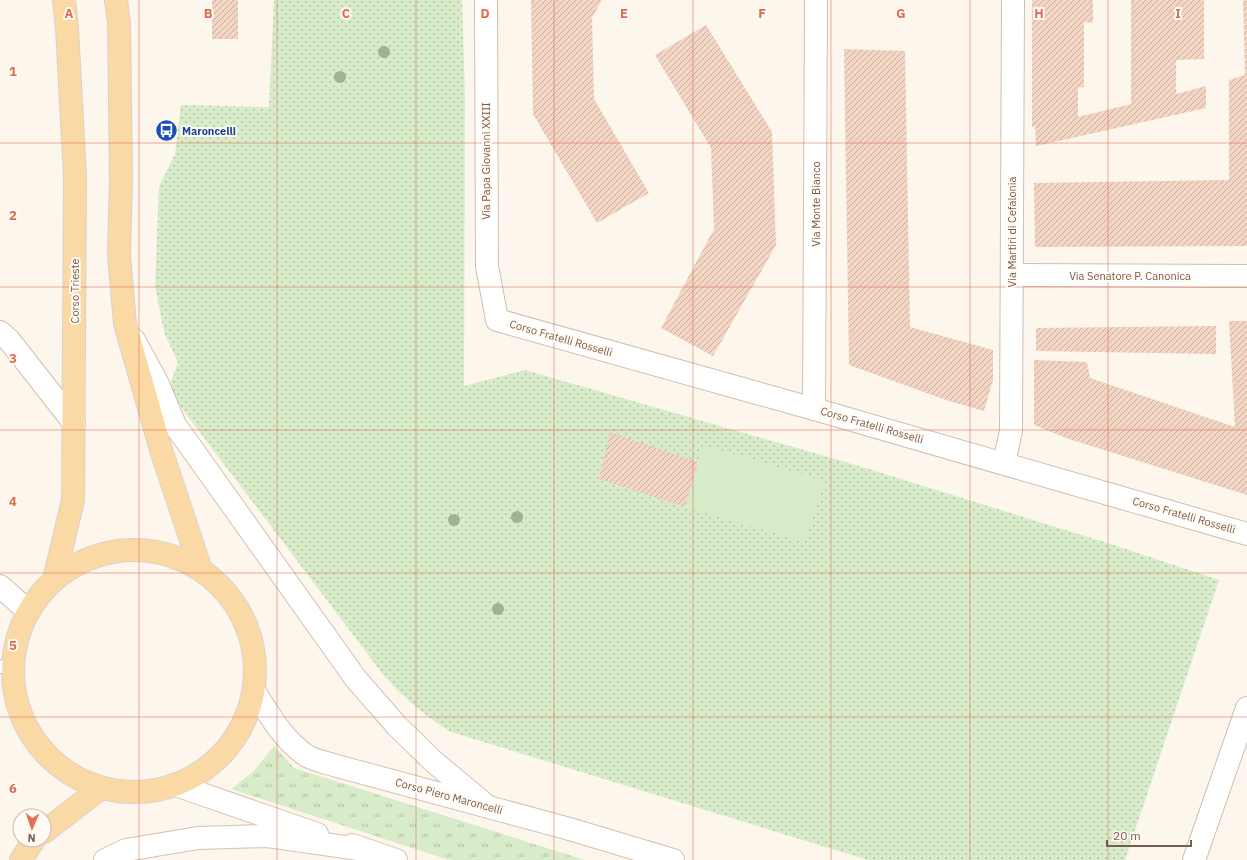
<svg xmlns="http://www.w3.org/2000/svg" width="1247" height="860" font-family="'IBM Plex Sans',sans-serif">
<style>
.grass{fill:url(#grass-tufts)}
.park{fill:url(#park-dots)}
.pitch{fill:#d8ecc9}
.building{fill:url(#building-hatch)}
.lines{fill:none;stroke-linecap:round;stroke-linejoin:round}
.lane-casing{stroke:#d1beb0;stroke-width:14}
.street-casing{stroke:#d1beb0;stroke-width:24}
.secondary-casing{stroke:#d6c0b0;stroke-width:24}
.primary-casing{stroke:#dad1cd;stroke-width:24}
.lane{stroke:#fff;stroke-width:12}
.street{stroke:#fff;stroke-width:22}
.secondary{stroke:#fff;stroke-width:22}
.primary{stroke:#fbd9a5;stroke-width:22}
.tree{fill:#a0b28e}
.grid{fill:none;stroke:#dc6d51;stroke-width:1;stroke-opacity:0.55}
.labels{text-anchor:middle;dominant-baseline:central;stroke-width:4;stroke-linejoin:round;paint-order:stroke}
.transit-label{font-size:11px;font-weight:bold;fill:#164399;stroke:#fffaf3;text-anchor:start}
.street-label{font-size:11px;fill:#7a5c4d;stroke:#fffaf3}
.grid-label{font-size:13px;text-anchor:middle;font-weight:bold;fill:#dc6d51;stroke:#fffaf3;stroke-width:4;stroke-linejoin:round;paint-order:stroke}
</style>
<defs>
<pattern id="grass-tufts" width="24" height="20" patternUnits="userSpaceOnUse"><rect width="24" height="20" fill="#d8ecc9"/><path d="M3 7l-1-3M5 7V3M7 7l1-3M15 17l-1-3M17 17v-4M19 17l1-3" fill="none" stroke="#b4c2a5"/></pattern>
<pattern id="park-dots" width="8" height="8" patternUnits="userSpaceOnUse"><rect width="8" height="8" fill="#d8ecc9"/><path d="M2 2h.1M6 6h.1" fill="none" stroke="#b4c2a5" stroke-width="1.8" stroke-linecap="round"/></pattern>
<pattern id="building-hatch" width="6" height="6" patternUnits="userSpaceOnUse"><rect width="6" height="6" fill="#f3d5c3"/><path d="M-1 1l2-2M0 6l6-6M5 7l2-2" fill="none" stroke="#cab0a1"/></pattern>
</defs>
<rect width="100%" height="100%" fill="#fdf6ec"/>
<path class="grass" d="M 274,746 L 294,768 L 585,860 L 449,860 L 231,789 L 253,772 Z"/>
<path class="park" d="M 274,0 L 462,0 L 465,97 L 464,386 L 525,370 L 859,466 L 1117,546 L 1219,580 L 1125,860 L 868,860 L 451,732 C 425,716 405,699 385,677 L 171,394 L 171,381 L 178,363 L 164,332 L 155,286 L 159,187 L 175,154 L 181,105 L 269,107 Z"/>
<path class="pitch" d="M 703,445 L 825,481 L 805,542 L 685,507 Z"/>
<g class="building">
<rect x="212" y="0" width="26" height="39"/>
<path d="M 531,0 L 602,0 L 592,18 L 594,99 L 649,193 L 597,223 L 533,114 Z"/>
<path d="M 1032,0 L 1093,0 L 1093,23 L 1084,22 L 1084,87 L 1078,88 L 1078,117 L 1131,104 L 1131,0 L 1204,0 L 1204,59 L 1176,60 L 1176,94 L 1206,86 L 1206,108 L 1036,146 L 1035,126 L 1032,127 Z"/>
<path d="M 1243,0 L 1247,0 L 1247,246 L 1035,247 L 1034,183 L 1229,180 L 1229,80 L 1245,75 Z"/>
<path d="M 706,25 L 772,132 L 776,245 L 713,356 L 661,328 L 714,229 L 711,148 L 655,55 Z"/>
<path d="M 844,49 L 905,51 L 910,327 L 993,350 L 993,380 L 984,411 L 946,400 L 849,365 Z"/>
<path d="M 1229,321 L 1247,321 L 1247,495 L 1069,439 L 1034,425 L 1034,360 L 1087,362 L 1090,378 L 1235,427 Z"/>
<path d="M 1216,326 L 1216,354 L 1036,351 L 1036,328 Z"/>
<path d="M 610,432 L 698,462 L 685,507 L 599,479 Z"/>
</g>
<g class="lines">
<defs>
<path id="lane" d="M 0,667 L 3,666"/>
<g id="street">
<path d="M 486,0 L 487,266 L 497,320 L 814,409 L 1247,534"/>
<path d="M 1012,275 L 1247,276"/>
<path d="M 0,332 L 9,340 L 74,423"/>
<path d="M 814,409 L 816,0"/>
<path d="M 1004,463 L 1011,431 L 1013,0"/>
<path d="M 0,586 L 28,611"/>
<path d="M 1194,860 L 1247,708"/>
</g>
<g id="secondary">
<path d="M 134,340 L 157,382 L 175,425 L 356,679 L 397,726 L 434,762 L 487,806"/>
<path d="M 254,691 C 269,714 283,740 307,756 C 316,761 328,763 337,766 L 566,828 L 673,860"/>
<path d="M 176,785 L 317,834"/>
<path d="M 352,845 L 396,860"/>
<path d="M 105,860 L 126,850 L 198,838 L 268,836 L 365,850"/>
</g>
<g id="primary">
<path d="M 116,0 L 119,23 L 121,178 L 119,255 L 125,324 L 161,450 L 201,570"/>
<circle cx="134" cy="671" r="121"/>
<path d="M 54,580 L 73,500 L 75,177 L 67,28 L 64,0"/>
<path d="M 44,832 L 101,788"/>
<path d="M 21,860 L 34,840"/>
</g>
</defs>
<use href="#lane" class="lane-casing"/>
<use href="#street" class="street-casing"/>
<use href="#secondary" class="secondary-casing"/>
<use href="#primary" class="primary-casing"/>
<use href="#lane" class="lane"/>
<use href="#street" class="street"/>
<use href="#secondary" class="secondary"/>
<use href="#primary" class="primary"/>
</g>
<g class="tree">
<circle cx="384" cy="52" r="6"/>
<circle cx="340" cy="77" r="6"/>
<circle cx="517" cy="517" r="6"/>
<circle cx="454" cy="520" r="6"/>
<circle cx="498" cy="609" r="6"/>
</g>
<path class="grid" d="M 139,0 L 139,860M 277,0 L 277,860M 416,0 L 416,860M 554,0 L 554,860M 693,0 L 693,860M 831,0 L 831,860M 970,0 L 970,860M 1108,0 L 1108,860M 0,143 L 1247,143M 0,287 L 1247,287M 0,430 L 1247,430M 0,573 L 1247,573M 0,717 L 1247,717"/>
<defs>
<symbol id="bus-disc" viewBox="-11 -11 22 22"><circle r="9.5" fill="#1a4fb4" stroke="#fffaf3"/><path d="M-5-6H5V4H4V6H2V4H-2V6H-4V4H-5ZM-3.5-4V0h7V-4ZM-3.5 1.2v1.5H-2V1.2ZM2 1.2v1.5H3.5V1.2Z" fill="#fff"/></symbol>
</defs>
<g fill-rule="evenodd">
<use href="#bus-disc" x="154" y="118" width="25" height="25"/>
</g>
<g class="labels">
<g class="transit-label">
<text x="182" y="131">Maroncelli</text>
</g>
<g class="street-label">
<text transform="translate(486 161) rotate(-90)">Via Papa Giovanni XXIII</text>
<text transform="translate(816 204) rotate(-90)">Via Monte Bianco</text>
<text transform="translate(1012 232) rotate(-90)">Via Martiri di Cefalonia</text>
<text x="1130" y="276">Via Senatore P. Canonica</text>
<text transform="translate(75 291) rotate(-90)">Corso Trieste</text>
<text transform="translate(561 338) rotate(16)">Corso Fratelli Rosselli</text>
<text transform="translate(872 425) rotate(16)">Corso Fratelli Rosselli</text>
<text transform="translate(1184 515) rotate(16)">Corso Fratelli Rosselli</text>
<text transform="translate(449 796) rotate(15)">Corso Piero Maroncelli</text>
</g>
</g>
<g class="grid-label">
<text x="69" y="18">A</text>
<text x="208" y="18">B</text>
<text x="346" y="18">C</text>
<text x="485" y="18">D</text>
<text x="624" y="18">E</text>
<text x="762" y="18">F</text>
<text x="901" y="18">G</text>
<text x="1039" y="18">H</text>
<text x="1178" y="18">I</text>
<text x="13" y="76">1</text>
<text x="13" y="220">2</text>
<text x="13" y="363">3</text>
<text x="13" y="506">4</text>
<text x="13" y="650">5</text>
<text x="13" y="793">6</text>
</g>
<g transform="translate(32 828) rotate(182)"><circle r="19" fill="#fffaf3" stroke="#cabbb1"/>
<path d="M0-3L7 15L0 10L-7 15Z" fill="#e76f51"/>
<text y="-6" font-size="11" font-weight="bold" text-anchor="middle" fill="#7a5c4d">N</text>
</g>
<path d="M1107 840v6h84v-6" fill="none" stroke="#7a5c4d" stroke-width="2"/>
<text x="1113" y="840" font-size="12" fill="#7a5c4d" stroke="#fffaf3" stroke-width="3" paint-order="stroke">20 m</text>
</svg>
